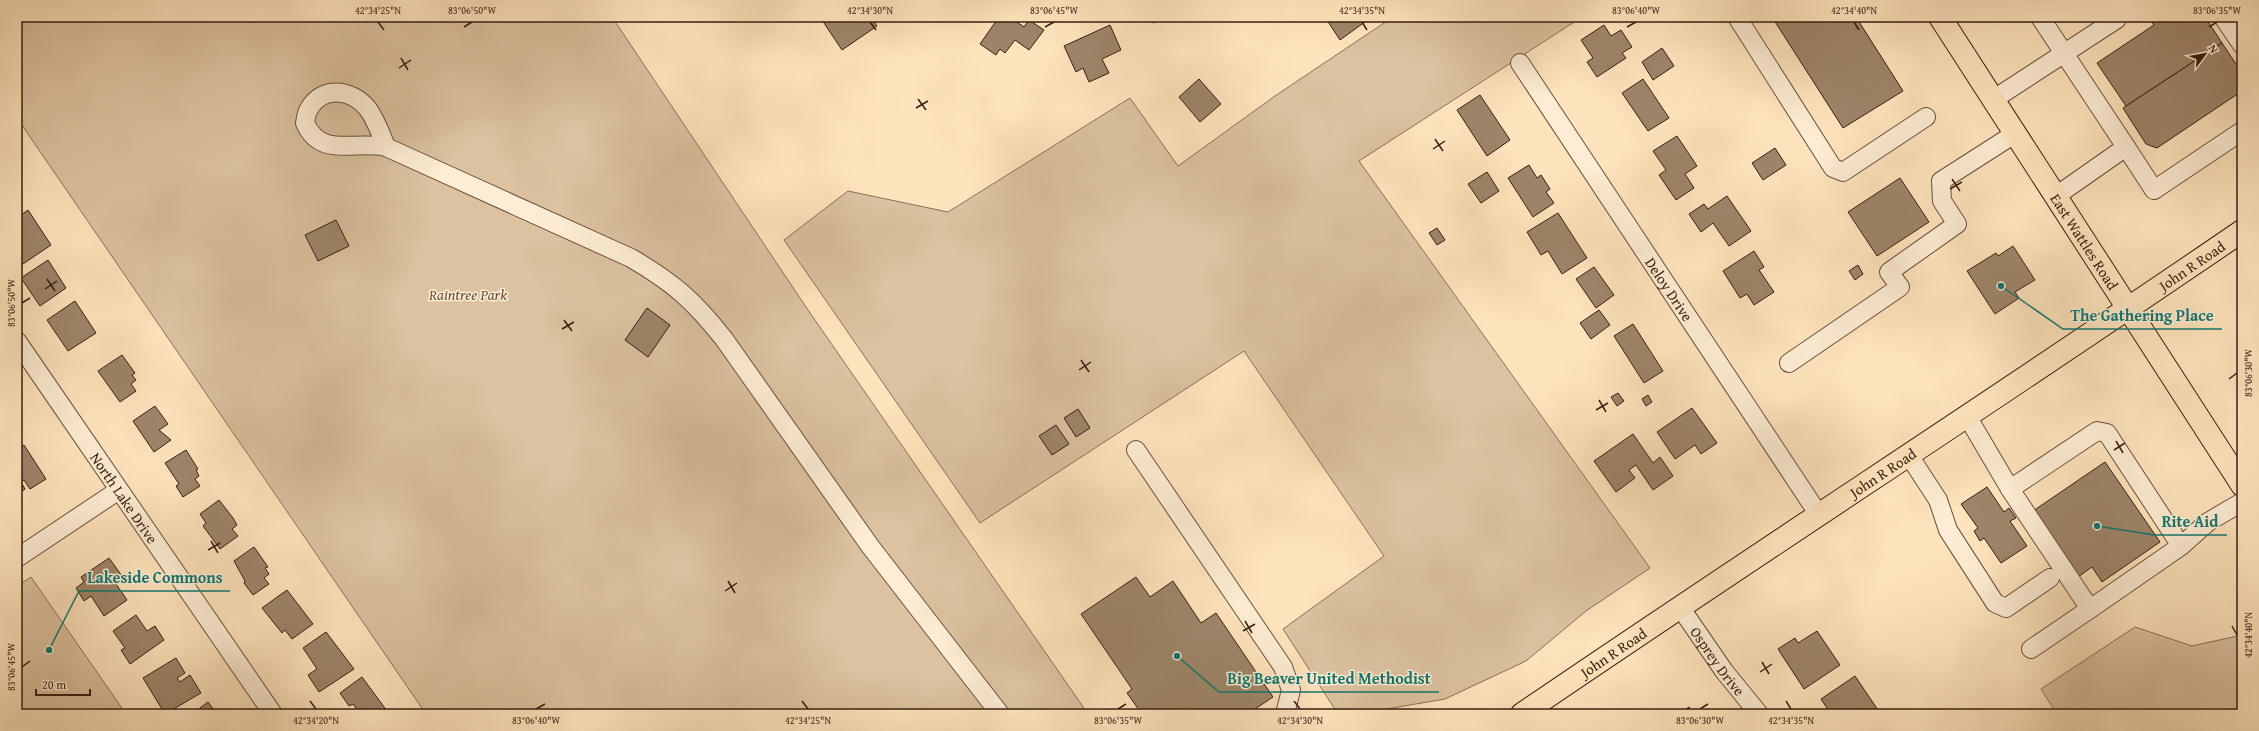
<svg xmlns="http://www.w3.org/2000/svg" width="2259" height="731" font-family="'Gentium Book Plus',serif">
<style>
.green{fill:#dcc2a0;stroke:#8a7058}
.building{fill:#9e856a;stroke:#371e11}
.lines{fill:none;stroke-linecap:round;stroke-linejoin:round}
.minor-casing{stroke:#69503c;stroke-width:20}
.major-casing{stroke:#371e11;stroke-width:24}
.minor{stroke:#feedd4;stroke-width:18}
.major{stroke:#fee4bd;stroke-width:22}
.ticks{fill:none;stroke:#371e11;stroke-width:1.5}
.labels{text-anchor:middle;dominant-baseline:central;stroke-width:3;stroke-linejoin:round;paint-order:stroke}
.street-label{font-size:15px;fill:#371e11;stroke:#feedd4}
.park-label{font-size:15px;font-style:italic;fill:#694f3c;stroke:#feedd4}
.leader{fill:none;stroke:#0f766e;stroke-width:1.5}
.callout-dot{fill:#0f766e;stroke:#feedd4;stroke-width:1.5}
.callout-label{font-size:16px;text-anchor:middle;font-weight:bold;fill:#0f766e;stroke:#feedd4;stroke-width:3;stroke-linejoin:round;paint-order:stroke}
.neatline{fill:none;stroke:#371e11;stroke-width:1.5}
.ticks-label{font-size:10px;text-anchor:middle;fill:#371e11}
</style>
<rect width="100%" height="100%" fill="#fee4bd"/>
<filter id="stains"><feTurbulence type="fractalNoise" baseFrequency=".005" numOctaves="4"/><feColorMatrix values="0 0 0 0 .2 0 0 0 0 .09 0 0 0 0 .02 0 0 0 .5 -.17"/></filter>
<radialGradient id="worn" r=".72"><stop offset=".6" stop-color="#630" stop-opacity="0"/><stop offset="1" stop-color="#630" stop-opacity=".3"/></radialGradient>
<g class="green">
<path d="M 17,17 L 612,17 L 808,310 L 1088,714 L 426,714 L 17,118 Z"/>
<path d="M 1393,17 L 1582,17 L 1359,161 L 1650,568 L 1586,611 L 1526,661 L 1445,699 L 1357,714 L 1338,714 L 1283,629 L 1384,556 L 1244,351 L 980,523 L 784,240 L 848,191 L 948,212 L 1130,98 L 1178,166 L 1275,96 Z"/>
<path d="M 31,577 L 126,714 L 17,714 L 17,586 Z"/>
<path d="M 2135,627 L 2192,646 L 2242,635 L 2242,714 L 2057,714 L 2041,689 Z"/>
</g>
<g class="building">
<path d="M 820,17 L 871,17 L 877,26 L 842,50 Z"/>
<path d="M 999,17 L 1010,17 L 1024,27 L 1029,20 L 1044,30 L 1029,50 L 1015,40 L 1005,53 L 1000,49 L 996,55 L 980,44 Z"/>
<path d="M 1144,17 L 1164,17 L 1162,20 L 1158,18 L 1154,23 Z"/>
<path d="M 1325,17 L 1368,17 L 1369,19 L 1340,40 Z"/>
<path d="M 1772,17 L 1856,17 L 1903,91 L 1843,128 Z"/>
<path d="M 2148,17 L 2205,17 L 2222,43 L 2126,106 L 2097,63 L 2154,25 Z"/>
<path d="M 1110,25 L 1121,50 L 1102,59 L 1109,73 L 1089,82 L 1083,68 L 1076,72 L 1064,46 Z"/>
<path d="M 1604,25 L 1611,36 L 1621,30 L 1632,47 L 1622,53 L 1626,58 L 1597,77 L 1587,62 L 1593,58 L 1581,40 Z"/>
<path d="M 2222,43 L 2242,73 L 2242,91 L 2157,148 L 2146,144 L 2123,108 Z"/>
<path d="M 1662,48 L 1674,66 L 1653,80 L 1642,62 Z"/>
<path d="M 1199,79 L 1221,104 L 1200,122 L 1179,97 Z"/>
<path d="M 1643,79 L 1669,118 L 1648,131 L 1622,93 Z"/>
<path d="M 1480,95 L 1510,140 L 1487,156 L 1457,110 Z"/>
<path d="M 1677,136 L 1697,166 L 1685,174 L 1694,188 L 1676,200 L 1659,175 L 1666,170 L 1653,151 Z"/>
<path d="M 1775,148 L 1786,165 L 1763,180 L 1752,163 Z"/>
<path d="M 1529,165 L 1537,178 L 1541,175 L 1550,189 L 1546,192 L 1554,203 L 1533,217 L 1508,178 Z"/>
<path d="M 1487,172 L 1499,191 L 1481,203 L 1468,184 Z"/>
<path d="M 1900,178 L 1929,222 L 1877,256 L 1848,212 Z"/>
<path d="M 1727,196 L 1751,231 L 1729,246 L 1713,223 L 1701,232 L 1689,214 L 1704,204 L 1708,209 Z"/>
<path d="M 28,210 L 51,245 L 17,268 L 17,218 Z"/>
<path d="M 1558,213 L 1587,258 L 1562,274 L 1548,251 L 1541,255 L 1527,232 Z"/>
<path d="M 336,220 L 349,246 L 318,261 L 305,235 Z"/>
<path d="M 1437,228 L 1445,240 L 1437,245 L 1429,233 Z"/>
<path d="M 2013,246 L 2035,280 L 2015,292 L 2019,298 L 1995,314 L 1967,271 L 1996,253 L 1998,256 Z"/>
<path d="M 1754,251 L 1764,267 L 1759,270 L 1774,292 L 1754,305 L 1747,294 L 1740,298 L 1723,271 Z"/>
<path d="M 48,260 L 66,288 L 40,306 L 21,278 Z"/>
<path d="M 1858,265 L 1863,274 L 1855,280 L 1849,271 Z"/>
<path d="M 1594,267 L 1614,295 L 1596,308 L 1576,279 Z"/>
<path d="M 75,301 L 96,333 L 68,351 L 47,320 Z"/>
<path d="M 647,308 L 670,325 L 648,357 L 625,340 Z"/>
<path d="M 1599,310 L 1610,325 L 1591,339 L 1580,323 Z"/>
<path d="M 1633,324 L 1663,371 L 1644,383 L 1614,336 Z"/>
<path d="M 122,355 L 135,373 L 132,375 L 136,380 L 131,384 L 136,391 L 120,402 L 98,371 Z"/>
<path d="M 1618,393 L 1624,401 L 1617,406 L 1611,397 Z"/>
<path d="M 1648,395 L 1652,402 L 1646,406 L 1642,399 Z"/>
<path d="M 155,406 L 168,424 L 159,430 L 171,440 L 154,452 L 133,421 Z"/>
<path d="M 1692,408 L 1717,443 L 1701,454 L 1695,445 L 1675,459 L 1657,432 Z"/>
<path d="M 1078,409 L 1090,428 L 1076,437 L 1064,418 Z"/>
<path d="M 1056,425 L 1069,444 L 1052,455 L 1039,436 Z"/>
<path d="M 1633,434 L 1653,463 L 1660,457 L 1673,476 L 1653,490 L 1636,465 L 1629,470 L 1635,478 L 1616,492 L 1594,461 Z"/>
<path d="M 24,445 L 46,479 L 30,489 L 24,480 L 21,482 L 25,489 L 17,495 L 17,450 Z"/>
<path d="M 186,450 L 198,469 L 196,470 L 199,476 L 195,479 L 200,486 L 183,497 L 176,486 L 179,484 L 165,463 Z"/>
<path d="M 2105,462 L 2160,542 L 2102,582 L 2092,567 L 2078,577 L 2033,511 Z"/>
<path d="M 1987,487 L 2004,512 L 2009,508 L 2016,518 L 2010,521 L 2027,546 L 2001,563 L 1984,538 L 1980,541 L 1974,531 L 1978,528 L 1961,504 Z"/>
<path d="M 219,500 L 233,518 L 237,525 L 232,529 L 238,536 L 220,549 L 203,526 L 206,523 L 200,514 Z"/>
<path d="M 254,547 L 268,567 L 265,568 L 269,574 L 264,578 L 269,584 L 253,595 L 244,583 L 245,581 L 234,561 Z"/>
<path d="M 109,558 L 122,576 L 114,581 L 127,600 L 104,616 L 91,596 L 84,601 L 76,588 L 84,582 L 81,577 Z"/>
<path d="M 1136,577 L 1150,597 L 1173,581 L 1201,623 L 1216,613 L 1273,697 L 1255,709 L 1258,713 L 1142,714 L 1127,693 L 1132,689 L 1081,614 Z"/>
<path d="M 287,590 L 313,624 L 292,639 L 285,630 L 282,633 L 262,608 Z"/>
<path d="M 136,615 L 147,631 L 155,626 L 164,640 L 130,664 L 121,650 L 125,648 L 113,631 Z"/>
<path d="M 1817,631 L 1840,665 L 1804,689 L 1778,649 L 1795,638 L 1798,643 Z"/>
<path d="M 326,632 L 354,669 L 319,692 L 308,675 L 317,669 L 303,648 Z"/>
<path d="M 176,658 L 185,673 L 177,678 L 180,682 L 190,675 L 201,693 L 165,714 L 143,678 Z"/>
<path d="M 1855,676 L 1880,713 L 1831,714 L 1821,699 Z"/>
<path d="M 362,677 L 387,711 L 383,714 L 354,714 L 358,711 L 353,704 L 349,706 L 340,693 Z"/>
<path d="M 208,702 L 217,714 L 192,714 Z"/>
<path d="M 1689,707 L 1693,714 L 1679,714 Z"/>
</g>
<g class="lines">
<defs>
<g id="minor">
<path d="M 1737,17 L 1833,168 L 1843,172 L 1926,117"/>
<path d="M 2040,17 L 2126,147 L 2056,196"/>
<path d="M 2223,17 L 2242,45"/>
<path id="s1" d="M 1520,63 L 1819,515"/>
<path d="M 1994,99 L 2117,19 L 2116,17"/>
<path d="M 386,147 C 381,134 376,120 368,109 C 352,89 322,85 309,109 C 306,113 306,119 305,123 C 321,159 355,140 386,147 L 631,258 C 674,283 694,301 724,339 L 870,546 L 1000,714"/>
<path d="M 2126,147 L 2154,190 L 2242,131"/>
<path id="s2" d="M 17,341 L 273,714"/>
<path d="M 1789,363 L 1900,287 L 1889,272 L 1957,224 L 1942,201 L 1941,181 L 2016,133"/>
<path d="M 1967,416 L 2010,489 L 2090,609 L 2181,546 L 2208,522 L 2242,502"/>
<path d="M 1136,450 L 1283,667 L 1291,690 L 1285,714"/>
<path d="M 1908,454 L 1938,500 L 1948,530 L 1995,603 L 2006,608 L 2050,578"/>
<path d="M 2010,489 L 2097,431 L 2107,433 L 2181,546"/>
<path d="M 17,558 L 119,490"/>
<path id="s3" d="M 1680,607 L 1724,671 L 1759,714"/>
<path d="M 2031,649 L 2090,609"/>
</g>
<g id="major">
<path id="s4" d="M 1940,17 L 2242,485"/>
<path id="s5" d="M 1522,714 C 1761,551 2004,394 2242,231"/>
</g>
</defs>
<use href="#minor" class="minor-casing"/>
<use href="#major" class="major-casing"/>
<use href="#minor" class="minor"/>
<use href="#major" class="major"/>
</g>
<path class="ticks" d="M 378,22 L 384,30M 870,22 L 876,30M 1362,22 L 1367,30M 1854,22 L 1859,30M 464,27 L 472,22M 1045,27 L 1054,22M 1627,27 L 1636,22M 2209,27 L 2217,22M 401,58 L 408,70M 399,68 L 411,60M 918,99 L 926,110M 916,108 L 928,101M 1435,139 L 1443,151M 1433,149 L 1445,141M 1952,179 L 1960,191M 1950,189 L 1962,182M 47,279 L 55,291M 45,289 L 57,281M 22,303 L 30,298M 564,320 L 572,331M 562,329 L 574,322M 1081,360 L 1089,372M 1079,370 L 1091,362M 2229,379 L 2237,373M 1599,400 L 1606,412M 1596,410 L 1608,403M 2116,441 L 2123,453M 2114,450 L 2125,443M 211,541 L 218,553M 208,550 L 220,543M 728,581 L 735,593M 725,591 L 737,583M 1245,621 L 1252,633M 2232,626 L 2237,635M 1243,631 L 1255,624M 1762,662 L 1769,674M 22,667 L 30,661M 1760,672 L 1772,664M 310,701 L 316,709M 802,701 L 808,709M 1294,701 L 1300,709M 1786,701 L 1791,709M 536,709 L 545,704M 1118,709 L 1126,704M 1700,709 L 1708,704"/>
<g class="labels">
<g class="street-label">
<text stroke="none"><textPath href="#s4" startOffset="267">East Wattles Road</textPath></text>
<text stroke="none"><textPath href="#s5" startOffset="806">John R Road</textPath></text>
<text stroke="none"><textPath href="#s1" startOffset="271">Deloy Drive</textPath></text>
<text stroke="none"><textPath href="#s5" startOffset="434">John R Road</textPath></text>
<text stroke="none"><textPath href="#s2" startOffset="190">North Lake Drive</textPath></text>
<text stroke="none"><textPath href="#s5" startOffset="110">John R Road</textPath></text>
<text stroke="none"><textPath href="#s3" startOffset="66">Osprey Drive</textPath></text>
</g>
<g class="park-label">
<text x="468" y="294">Raintree Park</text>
</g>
</g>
<path class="leader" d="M2001 286L2063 329H2222M2097 526L2154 535H2227M49 650L79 591H230M1177 656L1219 692H1439"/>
<g class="callout-dot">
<circle cx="2001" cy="286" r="4"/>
<circle cx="2097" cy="526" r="4"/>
<circle cx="49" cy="650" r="4"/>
<circle cx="1177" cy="656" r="4"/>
</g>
<g class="callout-label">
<text x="2142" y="321">The Gathering Place</text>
<text x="2190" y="527">Rite Aid</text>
<text x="155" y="583">Lakeside Commons</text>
<text x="1329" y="684">Big Beaver United Methodist</text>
</g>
<rect width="2259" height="731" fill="none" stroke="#fee4bd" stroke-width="44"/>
<g transform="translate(2205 54) rotate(58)" stroke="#feedd4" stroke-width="3" paint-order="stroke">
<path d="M0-3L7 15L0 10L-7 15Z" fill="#371e11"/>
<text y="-6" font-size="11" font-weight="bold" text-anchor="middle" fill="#371e11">N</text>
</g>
<path d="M36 689v6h54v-6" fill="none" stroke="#371e11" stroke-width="2"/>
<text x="42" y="689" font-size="12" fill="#371e11" stroke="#feedd4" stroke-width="3" paint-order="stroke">20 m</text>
<rect x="22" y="22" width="2215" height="687" class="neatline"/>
<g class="ticks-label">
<text x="378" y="14">42°34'25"N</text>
<text x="472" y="14">83°06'50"W</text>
<text x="870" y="14">42°34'30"N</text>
<text x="1054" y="14">83°06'45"W</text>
<text x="1362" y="14">42°34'35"N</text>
<text x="1636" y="14">83°06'40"W</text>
<text x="1854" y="14">42°34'40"N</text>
<text x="2217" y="14">83°06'35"W</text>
<text transform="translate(11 303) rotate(-90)" y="4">83°06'50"W</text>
<text transform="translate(2248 373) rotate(-90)" y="4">83°06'30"W</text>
<text transform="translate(2248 635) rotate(-90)" y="4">42°34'40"N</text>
<text transform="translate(11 667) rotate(-90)" y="4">83°06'45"W</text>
<text x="316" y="724">42°34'20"N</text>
<text x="536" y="724">83°06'40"W</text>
<text x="808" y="724">42°34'25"N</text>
<text x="1118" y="724">83°06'35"W</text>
<text x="1300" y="724">42°34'30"N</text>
<text x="1700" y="724">83°06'30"W</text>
<text x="1791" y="724">42°34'35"N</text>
</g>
<rect width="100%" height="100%" filter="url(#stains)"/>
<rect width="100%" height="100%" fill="url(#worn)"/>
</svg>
